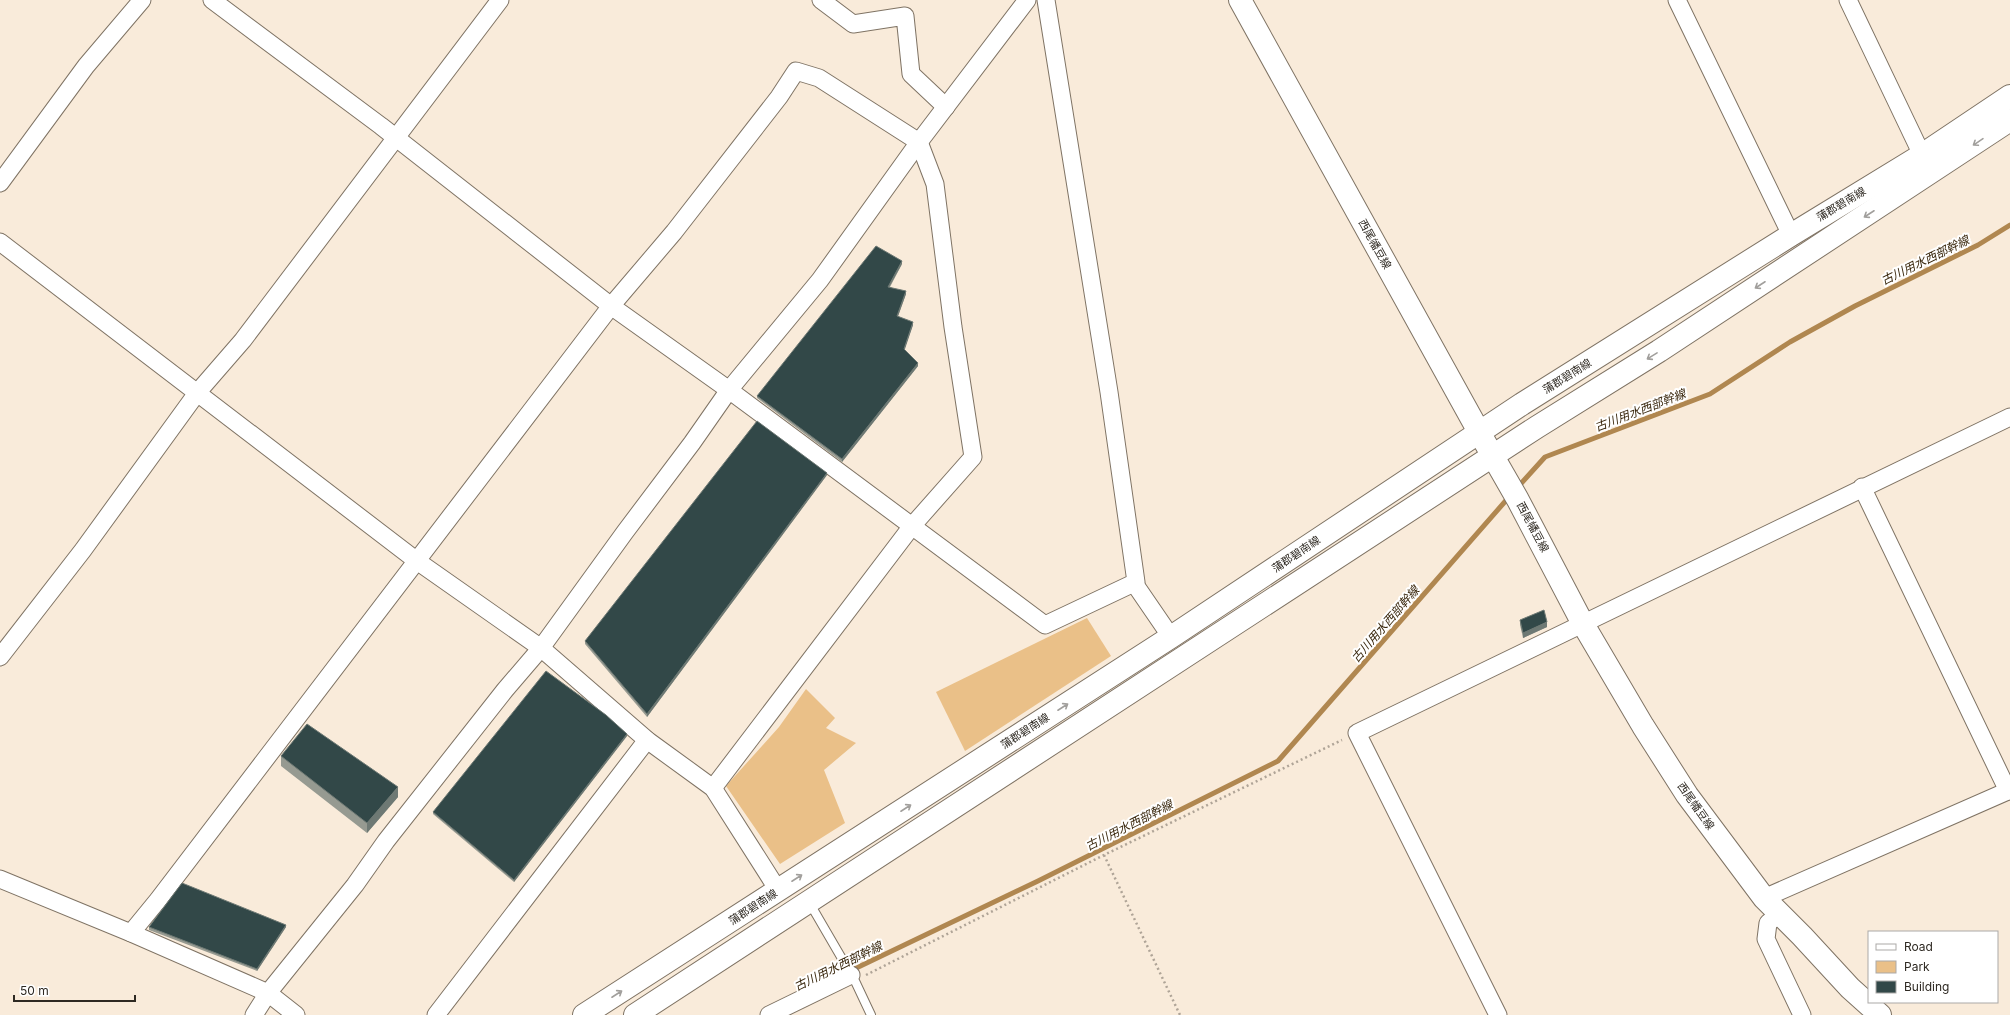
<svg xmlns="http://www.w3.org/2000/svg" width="2010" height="1015" font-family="Inter,'Noto Sans JP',sans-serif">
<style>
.green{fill:#eac088}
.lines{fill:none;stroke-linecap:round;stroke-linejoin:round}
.stream{stroke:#b08750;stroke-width:5}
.lane-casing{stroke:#7f7364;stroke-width:10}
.street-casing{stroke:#7f7364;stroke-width:19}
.secondary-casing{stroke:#7f7364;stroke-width:24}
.path{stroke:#afa497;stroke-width:2.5;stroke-dasharray:2 3;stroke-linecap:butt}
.lane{stroke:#fff;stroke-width:8}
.street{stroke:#fff;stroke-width:17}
.secondary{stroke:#fff;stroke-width:22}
.wall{fill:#969a91}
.shaded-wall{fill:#6e7974}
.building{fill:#324848;stroke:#6e7974}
.oneway{stroke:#a19f9c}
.labels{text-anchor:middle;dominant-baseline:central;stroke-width:4;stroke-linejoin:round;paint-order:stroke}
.street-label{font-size:11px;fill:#2e2922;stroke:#fff}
.water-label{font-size:12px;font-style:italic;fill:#3a280e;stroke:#fff}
</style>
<rect width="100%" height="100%" fill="#f9ebda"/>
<g class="green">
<path d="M 1087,618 L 1111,656 L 965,751 L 936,692 Z"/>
<path d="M 806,689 L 835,718 L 826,728 L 856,743 L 824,770 L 845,823 L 780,864 L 726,786 L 779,727 Z"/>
</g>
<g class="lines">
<g class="stream">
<path d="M 1517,488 L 1545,457 L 1710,394 L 1790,342 L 1855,306 L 1978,245 L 2010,225"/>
<path d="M 850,971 L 1038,881 L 1278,761 L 1509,497"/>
</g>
<defs>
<path id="lane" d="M 809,902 L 855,981 L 871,1015"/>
<g id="street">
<path d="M 212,0 L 381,126 L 611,306 L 729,390 L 1045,625 L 1136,582 L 1109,392 L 1046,0"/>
<path d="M 821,0 L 853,24 L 905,16 L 911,74 L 946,107"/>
<path d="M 1677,0 L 1791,235"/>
<path d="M 1848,0 L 1922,155"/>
<path d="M 0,183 L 86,66 L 142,0"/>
<path d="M 0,242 L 417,561 L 541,648 L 647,740 L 713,788 L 778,890"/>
<path d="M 1862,487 L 2008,791"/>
<path d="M 1134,583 L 1171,637"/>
<path d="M 0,657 L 83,550 L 197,393 L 243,340 L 500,0"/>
<path d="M 0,879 L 131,933 L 268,993 L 296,1015"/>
<path d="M 1764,898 L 2010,790"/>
<path d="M 1779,914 L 1768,923 L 1766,939 L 1802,1015"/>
<path d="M 131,933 L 158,900 L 611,306 L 674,232 L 779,97 L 796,71 L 819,78 L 919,142 L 935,184 L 953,327 L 973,457 L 912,526 L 713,788"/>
<path d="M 254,1015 L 268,993 L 355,885 L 386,841 L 505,690 L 541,648 L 625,532 L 692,443 L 729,390 L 820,280 L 919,142 L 1027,0"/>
<path d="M 436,1015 L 647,740"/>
<path d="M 769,1015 L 851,975"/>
<path d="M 1498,1015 L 1357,733 L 2010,417"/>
</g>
<g id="secondary">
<path d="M 1240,0 L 1479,432 L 1518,500 L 1583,624 L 1643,726 L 1687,795 L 1764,898 L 1802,936 L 1850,988 L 1880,1015"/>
<path d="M 584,1015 L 1171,637 L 1522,404 L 1791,235 L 1922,155 L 2010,96"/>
<path d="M 635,1015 L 1537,427 L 1659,351 L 2010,120"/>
</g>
</defs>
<use href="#lane" class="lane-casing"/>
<use href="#street" class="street-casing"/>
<use href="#secondary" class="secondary-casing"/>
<g class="path">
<path d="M 1104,855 L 1180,1015"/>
<path d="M 866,975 L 1104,855 L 1342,740"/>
</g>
<use href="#lane" class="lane"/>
<use href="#street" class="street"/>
<use href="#secondary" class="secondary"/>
</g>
<g class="wall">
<path d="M 902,264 L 890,287 L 906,294 L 898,316 L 913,325 L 904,350 L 918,366 L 842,462 L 757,398 L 757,396 Z"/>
<path d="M 827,475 L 647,717 L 585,644 L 585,641 Z"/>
<path d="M 1520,620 L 1547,627 L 1523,638 L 1520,625 Z"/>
<path d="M 627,736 L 514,882 L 433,814 L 433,812 Z"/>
<path d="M 281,756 L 398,797 L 367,833 L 281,766 Z"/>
<path d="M 149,927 L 286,927 L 257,971 L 149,930 Z"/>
</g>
<g class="shaded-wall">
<path d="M 902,261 L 902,264 L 888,289 L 888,287 Z"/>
<path d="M 906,291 L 906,294 L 897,319 L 897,316 Z"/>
<path d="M 913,322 L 913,325 L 904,352 L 904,349 Z"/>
<path d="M 918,363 L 918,366 L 842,462 L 842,459 Z"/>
<path d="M 827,473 L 827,475 L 647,717 L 647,714 Z"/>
<path d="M 1547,622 L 1547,627 L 1523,638 L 1523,633 Z"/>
<path d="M 627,734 L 627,736 L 514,882 L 514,880 Z"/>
<path d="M 398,787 L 398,797 L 367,833 L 367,823 Z"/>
<path d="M 286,925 L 286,927 L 257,971 L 257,969 Z"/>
</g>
<g class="building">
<path d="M 876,246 L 902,261 L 888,287 L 906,291 L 897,316 L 913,322 L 904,349 L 918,363 L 842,459 L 757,396 Z"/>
<path d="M 757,421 L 827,473 L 647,714 L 585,641 Z"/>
<path d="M 1544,610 L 1547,622 L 1523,633 L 1520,620 Z"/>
<path d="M 546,671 L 606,715 L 627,734 L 514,880 L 433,812 Z"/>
<path d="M 307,724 L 398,787 L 367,823 L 281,756 Z"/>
<path d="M 182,883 L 286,925 L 257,969 L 149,927 Z"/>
</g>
<defs><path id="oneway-shaft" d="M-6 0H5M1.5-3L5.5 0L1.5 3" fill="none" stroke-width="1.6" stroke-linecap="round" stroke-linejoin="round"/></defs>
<g class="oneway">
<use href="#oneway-shaft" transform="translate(1978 142) rotate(146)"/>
<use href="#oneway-shaft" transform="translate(1869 214) rotate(147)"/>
<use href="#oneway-shaft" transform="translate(1760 285) rotate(147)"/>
<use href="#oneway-shaft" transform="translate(1652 356) rotate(148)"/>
<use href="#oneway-shaft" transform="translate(1063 707) rotate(-33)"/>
<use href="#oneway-shaft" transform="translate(906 808) rotate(-33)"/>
<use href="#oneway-shaft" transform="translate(797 878) rotate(-33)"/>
<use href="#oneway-shaft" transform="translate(617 994) rotate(-33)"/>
</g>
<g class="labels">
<g class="street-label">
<text transform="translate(1841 204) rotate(-31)">蒲郡碧南線</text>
<text transform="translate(1375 244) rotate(61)">西尾幡豆線</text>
<text transform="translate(1567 376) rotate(-32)">蒲郡碧南線</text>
<text transform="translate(1533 527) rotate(62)">西尾幡豆線</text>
<text transform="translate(1296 554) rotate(-34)">蒲郡碧南線</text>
<text transform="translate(1025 731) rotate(-33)">蒲郡碧南線</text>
<text transform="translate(1696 806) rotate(55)">西尾幡豆線</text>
<text transform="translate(753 907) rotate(-33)">蒲郡碧南線</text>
</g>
<g class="water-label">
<text transform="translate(1925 260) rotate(-26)">古川用水西部幹線</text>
<text transform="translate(1640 410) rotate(-21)">古川用水西部幹線</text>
<text transform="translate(1385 624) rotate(-49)">古川用水西部幹線</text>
<text transform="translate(1129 825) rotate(-27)">古川用水西部幹線</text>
<text transform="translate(838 966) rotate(-26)">古川用水西部幹線</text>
</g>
</g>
<rect x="1868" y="931" width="130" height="72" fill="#ffffff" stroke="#aba9a7"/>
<rect x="1876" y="944" width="20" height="6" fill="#ffffff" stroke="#aba9a7"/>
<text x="1904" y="951" font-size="12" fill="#2e2922">Road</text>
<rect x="1876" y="961" width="20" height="12" fill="#eac088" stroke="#aba9a7"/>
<text x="1904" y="971" font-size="12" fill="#2e2922">Park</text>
<rect x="1876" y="981" width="20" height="12" fill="#324848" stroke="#aba9a7"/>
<text x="1904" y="991" font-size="12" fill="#2e2922">Building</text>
<path d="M14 995v6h121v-6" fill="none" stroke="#2e2922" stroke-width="2"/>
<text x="20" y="995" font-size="12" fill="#2e2922" stroke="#ffffff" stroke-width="3" paint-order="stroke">50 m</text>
</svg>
